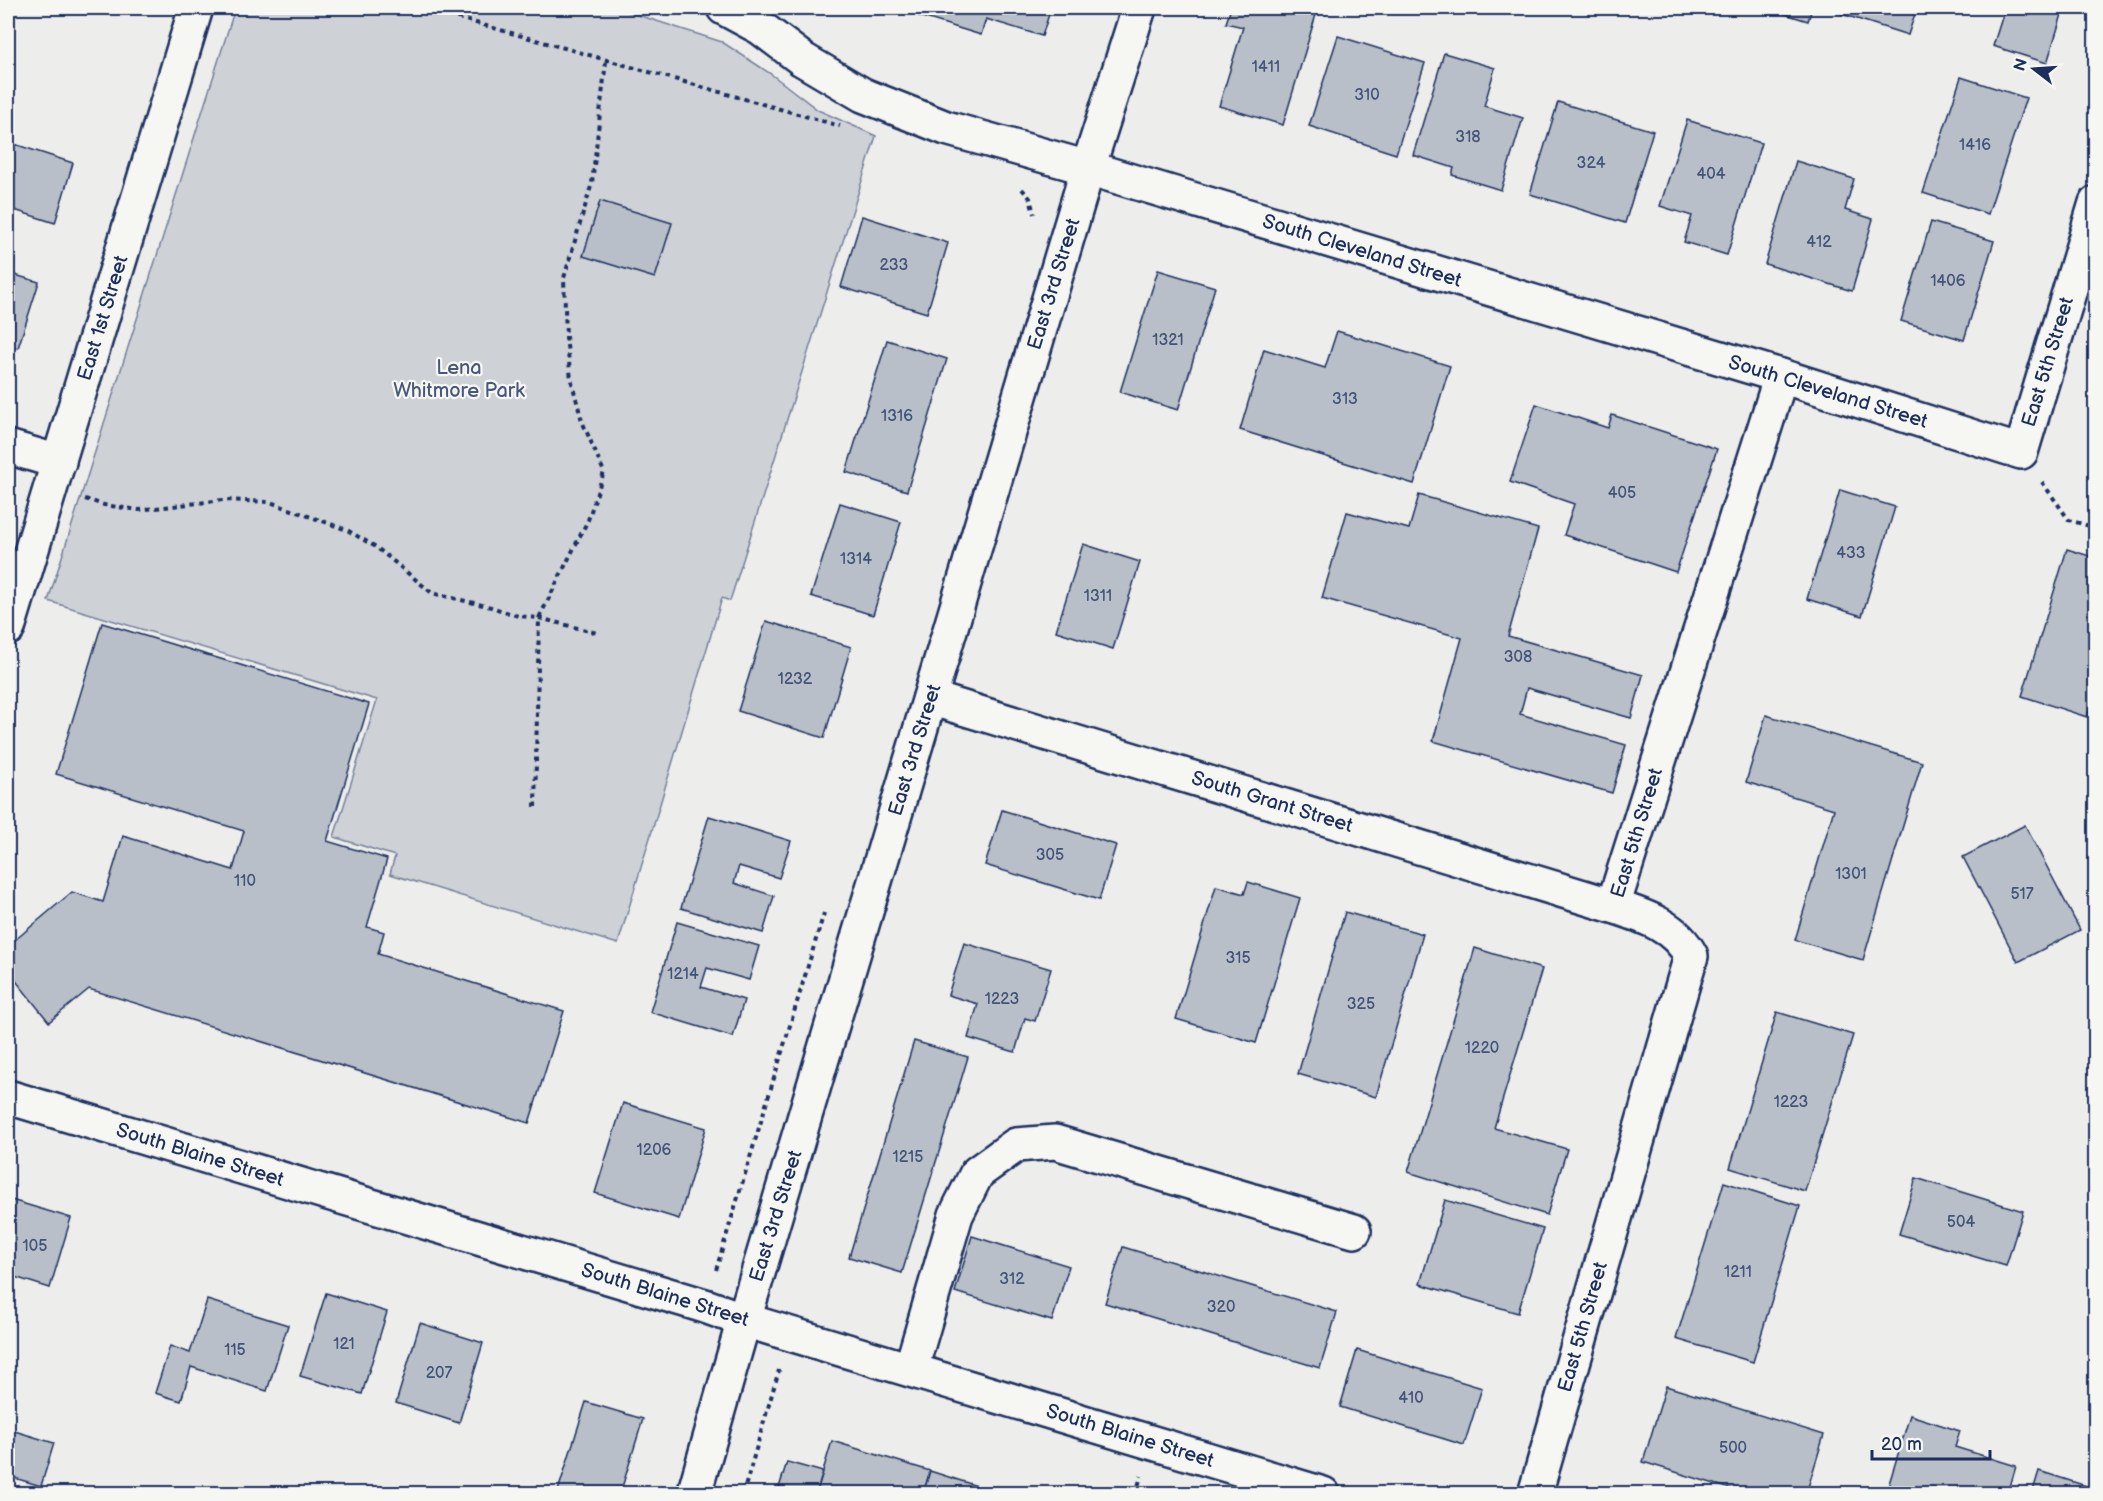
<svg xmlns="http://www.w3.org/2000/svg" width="2103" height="1501" font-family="'Balsamiq Sans',sans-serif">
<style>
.green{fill:#ced2d7;stroke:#74809a;stroke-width:1.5}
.building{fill:#b9bfc8;stroke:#1b2f5e;stroke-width:1.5}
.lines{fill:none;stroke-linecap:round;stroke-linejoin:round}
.minor-casing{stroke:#1b2f5e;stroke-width:38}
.path{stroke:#1b2f5e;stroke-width:4;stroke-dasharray:4.5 4.5;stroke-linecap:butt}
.minor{stroke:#f6f6f2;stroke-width:33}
.labels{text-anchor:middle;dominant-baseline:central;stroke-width:4.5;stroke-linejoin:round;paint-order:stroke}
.number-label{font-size:16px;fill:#425378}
.street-label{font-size:20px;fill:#1b2f5e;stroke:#f6f6f2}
.park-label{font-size:20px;fill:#48587c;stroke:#f6f6f2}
</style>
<rect width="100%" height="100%" fill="#edeeec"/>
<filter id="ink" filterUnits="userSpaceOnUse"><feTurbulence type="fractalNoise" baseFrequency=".0167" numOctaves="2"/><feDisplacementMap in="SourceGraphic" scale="12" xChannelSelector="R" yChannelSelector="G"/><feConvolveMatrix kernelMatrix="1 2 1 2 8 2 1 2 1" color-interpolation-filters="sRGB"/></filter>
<g filter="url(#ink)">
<path class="green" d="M 235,8 L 616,8 L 722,42 L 771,74 L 818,110 L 876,136 L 730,601 L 722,598 L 618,944 L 390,874 L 395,856 L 334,837 L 377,700 L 48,601 Z"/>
<g class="building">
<path d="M 922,8 L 1051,8 L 1042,36 L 986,19 L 981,35 L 919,16 Z"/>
<path d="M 1231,8 L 1318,8 L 1283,125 L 1219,106 L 1243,27 L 1226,23 Z"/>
<path d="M 1765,8 L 1812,8 L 1808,21 Z"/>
<path d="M 1830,8 L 1917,8 L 1908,35 L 1829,10 Z"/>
<path d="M 2005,8 L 2064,8 L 2047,63 L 1993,46 Z"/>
<path d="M 1338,36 L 1425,63 L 1396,154 L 1309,126 Z"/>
<path d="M 1444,53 L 1495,68 L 1484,106 L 1523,118 L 1501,190 L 1452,175 L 1454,168 L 1413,155 Z"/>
<path d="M 1961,77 L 2026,98 L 1988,214 L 1923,193 Z"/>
<path d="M 1558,102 L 1653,131 L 1625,223 L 1530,194 Z"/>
<path d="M 1687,120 L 1761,143 L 1727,255 L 1684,242 L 1692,216 L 1660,206 Z"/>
<path d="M 8,142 L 73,163 L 55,223 L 8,208 Z"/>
<path d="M 1796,161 L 1854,179 L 1845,210 L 1873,219 L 1852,291 L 1765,264 Z"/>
<path d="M 600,201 L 672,223 L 655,278 L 583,256 Z"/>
<path d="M 862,216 L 948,243 L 927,313 L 841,287 Z"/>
<path d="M 1931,222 L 1994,241 L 1964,340 L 1901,321 Z"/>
<path d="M 1158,270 L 1215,287 L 1178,410 L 1120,392 Z"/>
<path d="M 8,273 L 39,282 L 18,348 L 8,345 Z"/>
<path d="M 1337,331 L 1450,366 L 1414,484 L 1240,430 L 1264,349 L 1325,368 Z"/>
<path d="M 887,340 L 947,359 L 907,491 L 846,472 Z"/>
<path d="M 1536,404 L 1608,428 L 1612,415 L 1717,449 L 1676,572 L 1564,535 L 1574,504 L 1510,482 Z"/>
<path d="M 1840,490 L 1895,507 L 1862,616 L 1807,599 Z"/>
<path d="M 1419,495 L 1538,529 L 1508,636 L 1643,675 L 1631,718 L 1527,688 L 1520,714 L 1626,745 L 1612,793 L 1433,741 L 1462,638 L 1322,598 L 1347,512 L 1409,529 Z"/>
<path d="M 840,503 L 901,522 L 873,615 L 811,596 Z"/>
<path d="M 1083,544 L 1140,562 L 1113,649 L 1056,631 Z"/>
<path d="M 2067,549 L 2096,558 L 2096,691 L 2087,717 L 2022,696 Z"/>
<path d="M 766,621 L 851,647 L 824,738 L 738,711 Z"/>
<path d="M 102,623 L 369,704 L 327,841 L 387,859 L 367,927 L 384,932 L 378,954 L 564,1011 L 529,1123 L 89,989 L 49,1022 L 8,971 L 8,946 L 72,892 L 103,902 L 123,836 L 233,870 L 244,831 L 56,774 Z"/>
<path d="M 1766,715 L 1922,762 L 1863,960 L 1795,940 L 1834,809 L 1746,782 Z"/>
<path d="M 1002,810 L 1116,845 L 1099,900 L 985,865 Z"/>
<path d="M 709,816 L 791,841 L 779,878 L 739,866 L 734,883 L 774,896 L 763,933 L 681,908 Z"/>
<path d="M 2025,825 L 2080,930 L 2018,962 L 1963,857 Z"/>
<path d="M 1248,882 L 1300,898 L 1256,1043 L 1176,1019 L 1216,886 L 1244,894 Z"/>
<path d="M 1345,912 L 1423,934 L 1376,1097 L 1298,1074 Z"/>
<path d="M 677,922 L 759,946 L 749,980 L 707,968 L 701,987 L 744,1000 L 733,1037 L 650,1012 Z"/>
<path d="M 964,943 L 1051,969 L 1035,1021 L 1025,1018 L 1015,1052 L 968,1038 L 978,1004 L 948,995 Z"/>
<path d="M 1475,948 L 1542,969 L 1494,1128 L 1567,1149 L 1547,1215 L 1408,1172 Z"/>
<path d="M 1777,1012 L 1853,1035 L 1805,1191 L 1730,1168 Z"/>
<path d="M 914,1041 L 968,1057 L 902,1273 L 849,1257 Z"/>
<path d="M 623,1103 L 706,1128 L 679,1219 L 595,1193 Z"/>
<path d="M 1916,1178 L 2023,1211 L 2006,1266 L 1899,1234 Z"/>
<path d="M 1724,1182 L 1800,1206 L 1753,1362 L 1676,1339 Z"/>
<path d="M 8,1199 L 71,1218 L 50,1288 L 8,1275 Z"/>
<path d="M 1445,1200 L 1543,1229 L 1518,1313 L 1420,1284 Z"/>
<path d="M 972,1236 L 1069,1266 L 1052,1321 L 955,1292 Z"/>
<path d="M 1123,1247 L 1337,1312 L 1320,1368 L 1105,1303 Z"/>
<path d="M 326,1293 L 387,1312 L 362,1394 L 300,1376 Z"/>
<path d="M 207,1300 L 288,1325 L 267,1391 L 191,1367 L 181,1401 L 155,1393 L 170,1346 L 190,1353 Z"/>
<path d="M 420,1323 L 483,1343 L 459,1423 L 396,1403 Z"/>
<path d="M 1357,1350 L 1482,1388 L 1464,1445 L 1340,1407 Z"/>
<path d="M 1666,1386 L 1824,1435 L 1806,1494 L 1747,1494 L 1643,1462 Z"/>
<path d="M 586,1402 L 643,1419 L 620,1494 L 557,1494 Z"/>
<path d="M 1910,1415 L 1960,1431 L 1955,1447 L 2016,1466 L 2008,1494 L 1908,1494 L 1888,1487 Z"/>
<path d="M 8,1429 L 54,1443 L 41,1486 L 8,1476 Z"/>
<path d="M 832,1441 L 930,1471 L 923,1494 L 816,1494 Z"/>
<path d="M 787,1462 L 823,1472 L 816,1494 L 777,1494 Z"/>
<path d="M 930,1471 L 1002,1494 L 923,1494 Z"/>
<path d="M 2039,1471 L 2096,1489 L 2096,1494 L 2032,1494 Z"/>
</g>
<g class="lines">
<defs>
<g id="minor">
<path d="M 724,8 L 761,28 L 802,59 L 863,95 L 946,128 L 1088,168 L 1781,376 L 2021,452 L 2096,203"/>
<path d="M 8,447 L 59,462"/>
<path d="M 8,628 L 196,8"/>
<path d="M 930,698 L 1613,906 C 1644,916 1676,926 1691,956 L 1535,1494"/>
<path d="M 1613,906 L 1781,376"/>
<path d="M 8,1097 L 705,1306 L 744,1320 L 1323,1494"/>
<path d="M 911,1369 L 956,1215 L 977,1173 L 1016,1145 L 1055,1142 L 1354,1231"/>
<path d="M 694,1494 L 744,1320 L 1088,168 L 1139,8"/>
</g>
</defs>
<use href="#minor" class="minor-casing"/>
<g class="path">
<path d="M 423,8 L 840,126"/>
<path d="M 1022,189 L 1030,198 L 1034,214"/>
<path d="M 2042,482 L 2069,520 L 2096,528"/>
<path d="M 85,499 L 104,505 L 139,510 L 223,500 L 270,502 L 347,530 L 376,547 L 432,593 L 491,607 L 518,616 L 539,618 L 588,520 L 604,472 L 582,421 L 571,379 L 566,337 L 564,278 L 592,183 L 606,61"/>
<path d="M 535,807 L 539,618 L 597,633"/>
<path d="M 716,1270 L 824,913"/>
<path d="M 743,1494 L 779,1370"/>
<path d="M 1136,1494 L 1141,1476"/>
</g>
<use href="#minor" class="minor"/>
</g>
</g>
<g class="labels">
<g class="number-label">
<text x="1266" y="67">1411</text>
<text x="1367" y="95">310</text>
<text x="1468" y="137">318</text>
<text x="1975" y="145">1416</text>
<text x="1591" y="163">324</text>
<text x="1711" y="174">404</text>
<text x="1819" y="242">412</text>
<text x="894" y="265">233</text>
<text x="1948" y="281">1406</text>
<text x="1168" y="340">1321</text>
<text x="1345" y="399">313</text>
<text x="897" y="416">1316</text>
<text x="1622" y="493">405</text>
<text x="1851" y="553">433</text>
<text x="856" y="559">1314</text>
<text x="1098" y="596">1311</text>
<text x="1518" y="657">308</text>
<text x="795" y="679">1232</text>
<text x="1050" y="855">305</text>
<text x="1851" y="874">1301</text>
<text x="245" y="881">110</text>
<text x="2022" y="894">517</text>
<text x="1238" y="958">315</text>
<text x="683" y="974">1214</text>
<text x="1002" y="999">1223</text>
<text x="1361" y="1004">325</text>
<text x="1482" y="1048">1220</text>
<text x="1791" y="1102">1223</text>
<text x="654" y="1150">1206</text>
<text x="908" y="1157">1215</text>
<text x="1961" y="1222">504</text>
<text x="35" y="1246">105</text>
<text x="1738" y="1272">1211</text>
<text x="1012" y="1279">312</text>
<text x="1221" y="1307">320</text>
<text x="344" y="1344">121</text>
<text x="235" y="1350">115</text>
<text x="439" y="1373">207</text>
<text x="1411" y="1398">410</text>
<text x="1733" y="1448">500</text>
</g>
<g class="street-label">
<text transform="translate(1362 251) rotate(17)">South Cleveland Street</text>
<text transform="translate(1054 284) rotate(-73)">East 3rd Street</text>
<text transform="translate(103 318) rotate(-73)">East 1st Street</text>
<text transform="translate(2048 362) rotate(-73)">East 5th Street</text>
<text transform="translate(1828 392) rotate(17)">South Cleveland Street</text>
<text transform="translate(915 750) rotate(-73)">East 3rd Street</text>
<text transform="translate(1272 802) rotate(17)">South Grant Street</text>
<text transform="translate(1637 833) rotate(-73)">East 5th Street</text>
<text transform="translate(200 1155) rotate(17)">South Blaine Street</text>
<text transform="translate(776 1216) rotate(-73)">East 3rd Street</text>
<text transform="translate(665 1295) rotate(17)">South Blaine Street</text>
<text transform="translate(1583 1327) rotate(-74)">East 5th Street</text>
<text transform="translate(1130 1436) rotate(17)">South Blaine Street</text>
</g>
<g class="park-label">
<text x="459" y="368">Lena<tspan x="459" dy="23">Whitmore Park</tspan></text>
</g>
</g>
<rect width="2103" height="1501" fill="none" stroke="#f6f6f2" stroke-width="30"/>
<rect x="15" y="15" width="2073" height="1471" fill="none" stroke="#1b2f5e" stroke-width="2" filter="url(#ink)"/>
<g transform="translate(2034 69) rotate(287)" stroke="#f6f6f2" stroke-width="4.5" paint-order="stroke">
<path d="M0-4.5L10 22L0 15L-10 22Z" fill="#1b2f5e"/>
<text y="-9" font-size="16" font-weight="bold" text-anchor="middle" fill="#1b2f5e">N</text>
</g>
<path d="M1872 1450v9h118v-9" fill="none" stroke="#1b2f5e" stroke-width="3"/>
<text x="1881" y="1450" font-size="18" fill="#1b2f5e" stroke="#f6f6f2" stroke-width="4.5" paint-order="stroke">20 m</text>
</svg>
